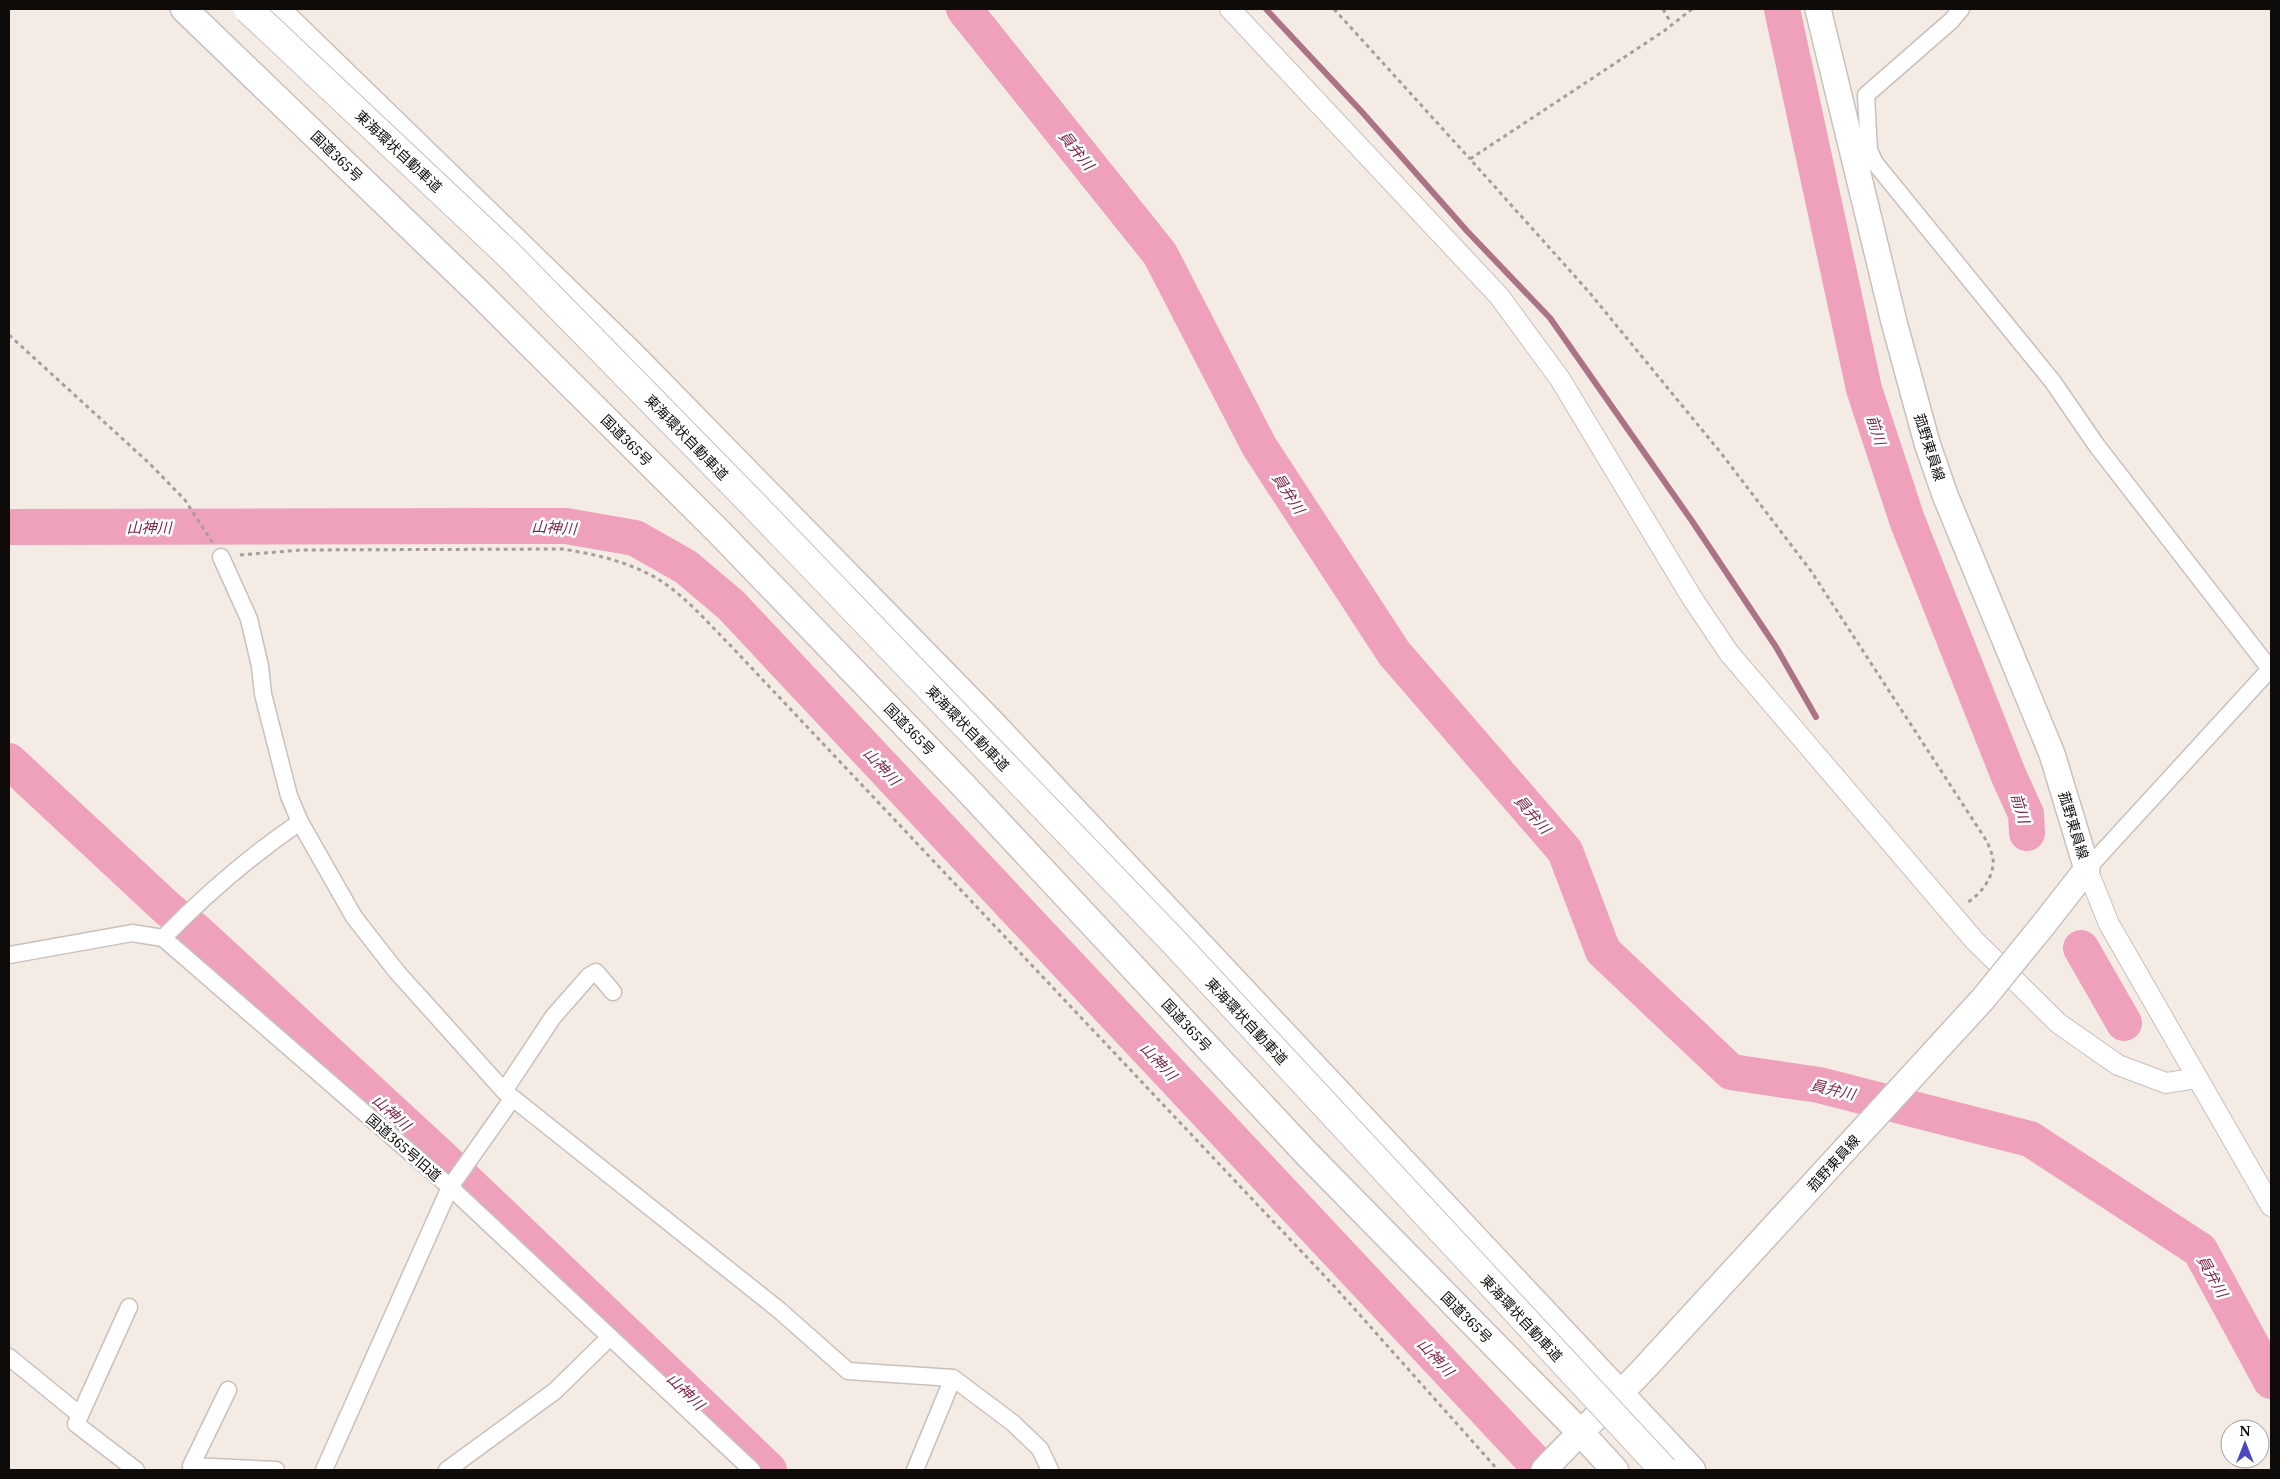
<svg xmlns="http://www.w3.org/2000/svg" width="2280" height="1479" font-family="'Noto Serif','Noto Sans JP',serif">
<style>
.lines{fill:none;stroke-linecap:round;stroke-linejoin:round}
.stream{stroke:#ac7385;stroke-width:6}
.river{stroke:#efa0ba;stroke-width:36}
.minor-casing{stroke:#c9c0bb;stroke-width:19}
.tertiary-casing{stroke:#c9c0bb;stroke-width:22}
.primary-casing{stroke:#c9c0bb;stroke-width:28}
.trunk-casing{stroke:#c9c0bb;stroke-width:29}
.path{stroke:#a59e99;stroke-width:3;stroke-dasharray:4 4;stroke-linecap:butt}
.minor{stroke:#fff;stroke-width:16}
.tertiary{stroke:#fff;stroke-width:20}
.primary{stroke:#fff;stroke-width:25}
.trunk{stroke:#fff;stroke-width:26}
.primary-bridge-casing{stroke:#c9c0bb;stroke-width:28;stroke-linecap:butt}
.motorway-bridge-casing{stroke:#c9c0bb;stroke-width:30;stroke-linecap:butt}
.primary-bridge{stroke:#fff;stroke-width:25}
.motorway-bridge{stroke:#fff;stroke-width:28}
.labels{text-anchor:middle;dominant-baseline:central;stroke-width:5;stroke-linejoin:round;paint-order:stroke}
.street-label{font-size:14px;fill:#0e0b09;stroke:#fff}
.water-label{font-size:15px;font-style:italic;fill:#7e254a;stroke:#fff}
</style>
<rect width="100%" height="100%" fill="#f4ebe5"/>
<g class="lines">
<path class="stream" d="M 1266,9 L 1362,112 L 1467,231 L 1550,318 L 1692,521 L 1776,647 L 1816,717"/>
<g class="river">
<path d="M 964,9 L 1160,254 L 1259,446 L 1394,653 L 1565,851 L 1603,951 L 1731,1072 L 1819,1085 L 2030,1139 L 2200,1250 L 2271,1381"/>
<path d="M 1782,9 L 1864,389 L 1907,520 L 2008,774 L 2026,814 L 2027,833"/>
<path d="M 9,527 L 566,526 L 635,538 L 686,567 L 731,605 L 1542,1470"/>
<path d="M 9,761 L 169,910 L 196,931 L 442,1158 L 769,1470"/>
<path d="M 2081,948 L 2124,1023"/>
</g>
<defs>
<g id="minor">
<path d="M 1869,150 L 1875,163 L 2053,382 L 2097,446 L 2270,669"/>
<path d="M 1858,154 L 1869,150 L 1866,95 L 1951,21 L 1961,9"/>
<path d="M 221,557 L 249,619 L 260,666 L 263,694 L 289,796 L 300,822 L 354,917 L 397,972 L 504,1091 L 779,1310 L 848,1371 L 953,1378 L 1013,1423 L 1040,1449 L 1050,1470"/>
<path d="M 2087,869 L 2271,668"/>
<path d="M 163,938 C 204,896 250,856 300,822"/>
<path d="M 9,955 L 132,933 L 163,938 L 450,1187 L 752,1470"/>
<path d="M 504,1091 L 553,1017 L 589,976 L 596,972 L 613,992"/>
<path d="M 129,1307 L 76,1424 L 136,1470"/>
<path d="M 9,1357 L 80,1415"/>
<path d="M 228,1390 L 191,1466 L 276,1470"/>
<path d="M 324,1470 L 450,1187 L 512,1099"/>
<path d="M 447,1470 L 555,1391 L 610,1337"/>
<path d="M 915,1470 L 953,1378"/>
</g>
<g id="tertiary">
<path d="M 1230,9 L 1499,296 L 1560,379 L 1692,598 L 1729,653 L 1974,940 L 2058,1023 L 2118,1065 L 2166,1083 L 2197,1078"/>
<path d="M 2270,669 L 2271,670"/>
<path d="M 2087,869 L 2109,924 L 2271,1206"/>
</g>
<g id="primary">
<path d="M 1818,9 L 1894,322 L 1927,443 L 1945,495 L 2052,754 L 2087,869 L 2044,924"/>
<path d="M 1544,1470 C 1579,1432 1618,1398 1653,1359"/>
</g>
<g id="trunk">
<path d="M 184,9 L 478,292 L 719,532 L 963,785 L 1308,1155 L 1580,1432 L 1615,1470"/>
<path d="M 276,9 L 632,355 L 992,723 L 1692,1470"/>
</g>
</defs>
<use href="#minor" class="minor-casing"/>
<use href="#tertiary" class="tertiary-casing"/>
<use href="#primary" class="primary-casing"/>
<use href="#trunk" class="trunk-casing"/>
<g class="path">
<path d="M 1334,9 L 1470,159"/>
<path d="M 1663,9 L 1671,23"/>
<path d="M 1692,9 L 1664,31 L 1470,159 L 1589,292 L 1721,453 L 1811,571 L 1988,843 C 1989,848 1992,853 1993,858 C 1995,876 1981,895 1966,903"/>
<path d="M 9,335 L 149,463 L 185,500 L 212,542"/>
<path d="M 240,555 L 301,550 L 562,549 C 596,554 633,563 661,581 C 687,598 708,623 730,645 L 1335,1287 L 1498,1470"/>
</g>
<use href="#minor" class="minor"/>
<use href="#tertiary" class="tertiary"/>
<use href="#primary" class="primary"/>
<use href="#trunk" class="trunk"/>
<defs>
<path id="primary-bridge" d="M 1653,1359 L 1983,999 L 2044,924"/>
<path id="motorway-bridge" d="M 248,9 L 509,255 L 751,502 L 1175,943 L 1664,1470"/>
</defs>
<use href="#primary-bridge" class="primary-bridge-casing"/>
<use href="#motorway-bridge" class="motorway-bridge-casing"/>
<use href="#primary-bridge" class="primary-bridge"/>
<use href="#motorway-bridge" class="motorway-bridge"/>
</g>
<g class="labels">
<g class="street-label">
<text transform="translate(399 151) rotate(43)">東海環状自動車道</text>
<text transform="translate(337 156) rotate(44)">国道365号</text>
<text transform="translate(687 437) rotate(46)">東海環状自動車道</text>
<text transform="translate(627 440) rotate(45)">国道365号</text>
<text transform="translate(1930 447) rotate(72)">菰野東員線</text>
<text transform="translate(968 728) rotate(46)">東海環状自動車道</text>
<text transform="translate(910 729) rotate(46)">国道365号</text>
<text transform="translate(2074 825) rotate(73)">菰野東員線</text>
<text transform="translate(1247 1021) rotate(47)">東海環状自動車道</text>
<text transform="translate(1187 1025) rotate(47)">国道365号</text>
<text transform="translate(404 1147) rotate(41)">国道365号旧道</text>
<text transform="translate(1833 1163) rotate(-48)">菰野東員線</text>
<text transform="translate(1467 1317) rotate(45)">国道365号</text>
<text transform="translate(1522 1318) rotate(47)">東海環状自動車道</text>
</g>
<g class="water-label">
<text transform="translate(1077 150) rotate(51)">員弁川</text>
<text transform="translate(1877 430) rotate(72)">前川</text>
<text transform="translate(1289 493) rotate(57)">員弁川</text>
<text x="149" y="527">山神川</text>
<text transform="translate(554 527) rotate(3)">山神川</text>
<text transform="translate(882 766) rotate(47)">山神川</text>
<text transform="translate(2021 808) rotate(74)">前川</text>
<text transform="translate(1533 814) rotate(49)">員弁川</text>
<text transform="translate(1159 1061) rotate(47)">山神川</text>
<text transform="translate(1833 1089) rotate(13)">員弁川</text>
<text transform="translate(392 1112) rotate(42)">山神川</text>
<text transform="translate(2213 1276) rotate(61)">員弁川</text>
<text transform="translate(1436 1357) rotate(47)">山神川</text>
<text transform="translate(686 1391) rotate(44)">山神川</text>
</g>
</g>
<rect width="2280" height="1479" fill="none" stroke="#0e0b09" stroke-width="20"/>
<g transform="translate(2245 1444)"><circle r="24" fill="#ffffff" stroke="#9f9d9d"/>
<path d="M0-4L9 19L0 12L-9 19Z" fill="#4c47be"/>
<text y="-8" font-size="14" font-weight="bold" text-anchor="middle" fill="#0e0b09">N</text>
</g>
</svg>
